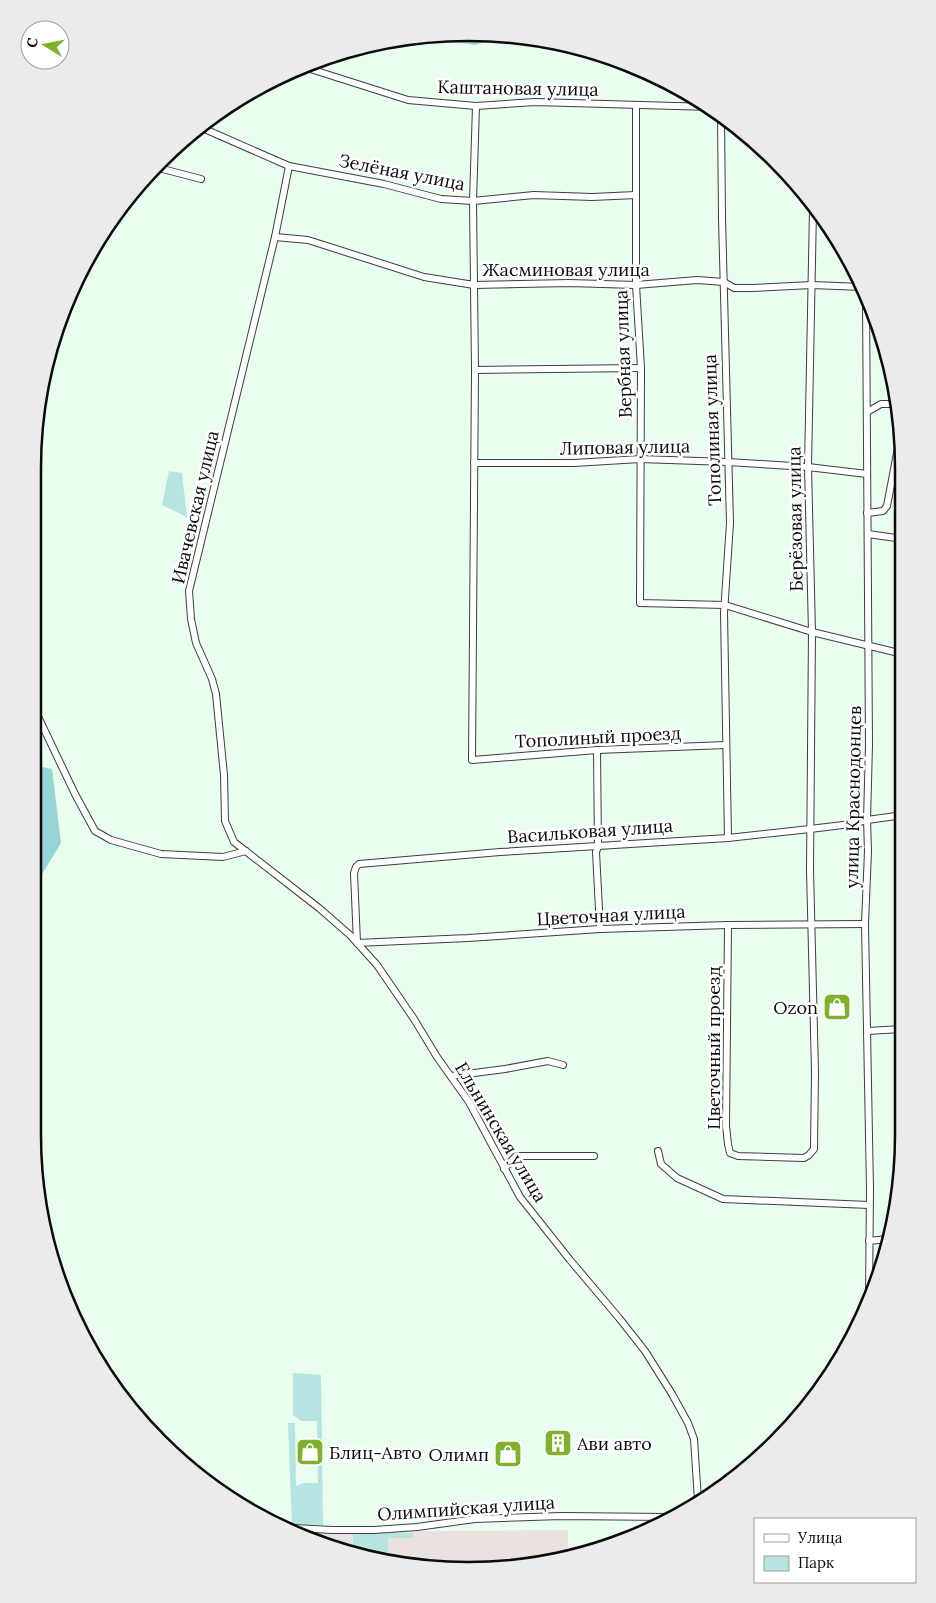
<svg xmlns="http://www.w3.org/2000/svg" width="936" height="1603" font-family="Lora,serif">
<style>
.industrial{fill:#e9e2df}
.green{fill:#b6e5e1}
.forest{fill:#96d5d3}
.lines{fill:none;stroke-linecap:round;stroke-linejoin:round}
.minor-casing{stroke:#3e3e3e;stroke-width:8}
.minor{stroke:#fff;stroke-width:6}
.labels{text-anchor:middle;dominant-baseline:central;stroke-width:5;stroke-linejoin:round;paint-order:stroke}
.street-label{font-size:18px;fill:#0b0b0b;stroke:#fff}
.poi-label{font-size:18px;fill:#0b0b0b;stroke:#fff;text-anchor:end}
.rim{fill:none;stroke:#0b0b0b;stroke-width:2.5}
</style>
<rect width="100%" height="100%" fill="#e9feee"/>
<path class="industrial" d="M 568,1530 L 568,1553 L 496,1570 L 355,1556 L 304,1532 Z"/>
<g class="green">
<path d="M 169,471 L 182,473 L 187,517 L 162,505 Z"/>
<path d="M 894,704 L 902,704 L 901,756 L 894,756 Z"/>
<path d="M 293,1373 L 321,1375 L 323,1525 L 292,1524 L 288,1423 L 295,1423 L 296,1486 L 303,1483 L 318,1483 L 317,1421 L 301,1421 L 293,1415 Z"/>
<path d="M 353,1533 L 413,1533 L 413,1538 L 388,1538 L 388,1557 L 373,1557 L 353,1555 Z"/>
</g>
<g class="forest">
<path d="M 468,33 L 503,36 L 475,45 L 425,37 Z"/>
<path d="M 33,765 L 52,769 L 61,843 L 33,889 Z"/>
</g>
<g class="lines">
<defs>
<g id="minor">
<path d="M 301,66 L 408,100 L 476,106 L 535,102 L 711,107"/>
<path d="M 636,105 L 636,285 L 641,368 L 640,603 L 725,605 L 812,632 L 903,654"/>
<path d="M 476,106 L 473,201 L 475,370 L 472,760 L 597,750 L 726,745"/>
<path d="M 721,115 L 722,218 L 730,523 L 724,613 L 728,838"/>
<path d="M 200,127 L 289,166 L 384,184 L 441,199 L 473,201 L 534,195 L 592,197 L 636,195"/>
<path d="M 289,166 L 275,237 L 189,591 L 191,619 L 196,643 L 212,679 L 216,694 L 224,775 L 225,821 L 234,842 L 319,908 L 350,935 L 377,965 L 414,1019 L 437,1057 L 469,1102 L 520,1197 L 570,1260 L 619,1318 L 645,1351 L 672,1394 L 688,1423 L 694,1439 L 698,1500"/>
<path d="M 155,167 L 201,179"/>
<path d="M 275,237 L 308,240 L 424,277 L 474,285 L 569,283 L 636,285 L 697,280 L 724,282 L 734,288 L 752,288 L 812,285 L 862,287"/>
<path d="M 866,297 L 869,745 L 867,820 L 868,851 L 865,924 L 870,1189 L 869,1298"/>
<path d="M 475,370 L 641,368"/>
<path d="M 867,412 L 881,404 L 895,404"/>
<path d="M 474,463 L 574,463 L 640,459 L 728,462 L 808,467 L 867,474"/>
<path d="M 867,513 L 883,511 L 887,506 L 901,432"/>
<path d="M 868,534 L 903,539"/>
<path d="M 33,706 L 75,794 L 95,831 L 111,840 L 161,854 L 223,857 L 246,851"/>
<path d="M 597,750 L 598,847 L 596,852 L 600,929"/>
<path d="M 865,924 L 728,925 L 600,929 L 468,938 L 357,943 L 354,873 L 356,867 L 359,864 L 500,852 L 728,838 L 810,829 L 851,824 L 867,820 L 903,815"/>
<path d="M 728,925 L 726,1126 L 728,1144 L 730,1153 L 738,1156 L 804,1158 L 809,1155 L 814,1149 L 815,1072 L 810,870 L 812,632 L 808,467 L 813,209"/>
<path d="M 868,1031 L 901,1029"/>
<path d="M 451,1076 L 505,1069 L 548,1061 L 563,1065"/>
<path d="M 658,1151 L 661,1164 L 677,1178 L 723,1199 L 869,1205"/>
<path d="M 504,1169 L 516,1156 L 594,1156"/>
<path d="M 869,1241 L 887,1239"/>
<path d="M 295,1528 L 332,1530 L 374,1530 L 417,1527 L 475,1519 L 561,1516 L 669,1517"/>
</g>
</defs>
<use href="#minor" class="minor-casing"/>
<use href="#minor" class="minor"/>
</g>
<defs>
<symbol id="shop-square" viewBox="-11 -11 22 22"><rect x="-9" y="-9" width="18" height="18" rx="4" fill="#7fb12c" stroke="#fff"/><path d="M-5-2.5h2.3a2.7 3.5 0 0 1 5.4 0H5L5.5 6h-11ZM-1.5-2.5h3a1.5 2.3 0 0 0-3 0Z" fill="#fff"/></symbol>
<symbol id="building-square" viewBox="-11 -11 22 22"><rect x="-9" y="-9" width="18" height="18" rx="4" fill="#7fb12c" stroke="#fff"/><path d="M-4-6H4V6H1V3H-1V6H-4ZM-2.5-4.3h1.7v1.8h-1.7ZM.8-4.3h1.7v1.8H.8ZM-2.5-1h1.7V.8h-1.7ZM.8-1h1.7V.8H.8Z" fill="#fff"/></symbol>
</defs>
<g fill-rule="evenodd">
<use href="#shop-square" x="821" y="991" width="32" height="32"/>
<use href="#building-square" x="542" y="1427" width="32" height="32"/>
<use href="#shop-square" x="294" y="1436" width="32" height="32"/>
<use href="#shop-square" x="492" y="1438" width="32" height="32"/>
</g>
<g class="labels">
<g class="street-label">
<text transform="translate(518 88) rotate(1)">Каштановая улица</text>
<text transform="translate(402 172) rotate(11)">Зелёная улица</text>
<text x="566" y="269">Жасминовая улица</text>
<text transform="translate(623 354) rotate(-92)">Вербная улица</text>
<text transform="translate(712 430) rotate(-92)">Тополиная улица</text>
<text transform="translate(625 447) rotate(-1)">Липовая улица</text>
<text transform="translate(195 507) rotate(-77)">Ивачевская улица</text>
<text transform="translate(795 519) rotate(-91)">Берёзовая улица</text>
<text transform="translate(598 737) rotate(-3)">Тополиный проезд</text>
<text transform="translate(853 797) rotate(-89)">улица Краснодонцев</text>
<text transform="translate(590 831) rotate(-4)">Васильковая улица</text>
<text transform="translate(611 915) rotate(-3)">Цветочная улица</text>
<text transform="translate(713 1048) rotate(-90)">Цветочный проезд</text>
<text transform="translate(501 1132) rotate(59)">Ельнинская улица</text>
<text transform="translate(466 1508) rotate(-4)">Олимпийская улица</text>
</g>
<g class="poi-label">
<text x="818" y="1007">Ozon</text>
<text x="577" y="1443" text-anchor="start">Ави авто</text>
<text x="329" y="1452" text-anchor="start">Блиц-Авто</text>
<text x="489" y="1454">Олимп</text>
</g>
</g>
<path d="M0 0H936V1603H0ZM468 41H468A427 427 0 0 1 895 468V1135A427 427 0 0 1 468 1562H468A427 427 0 0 1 41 1135V468A427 427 0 0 1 468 41Z" fill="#ebebeb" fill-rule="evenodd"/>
<path class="rim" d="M468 41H468A427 427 0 0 1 895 468V1135A427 427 0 0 1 468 1562H468A427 427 0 0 1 41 1135V468A427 427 0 0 1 468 41Z"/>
<rect x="754" y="1518" width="162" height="65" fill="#ffffff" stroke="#9d9d9d"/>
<rect x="764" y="1534" width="25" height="8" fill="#ffffff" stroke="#9d9d9d"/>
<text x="798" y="1543" font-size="15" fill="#0b0b0b">Улица</text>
<rect x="764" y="1556" width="25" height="15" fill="#b6e5e1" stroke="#9d9d9d"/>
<text x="798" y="1568" font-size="15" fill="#0b0b0b">Парк</text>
<g transform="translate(45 45) rotate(280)"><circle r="24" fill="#ffffff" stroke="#9d9d9d"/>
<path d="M0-4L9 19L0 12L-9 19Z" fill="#7fb12c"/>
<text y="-8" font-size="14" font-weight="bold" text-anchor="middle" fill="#0b0b0b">С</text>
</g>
</svg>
